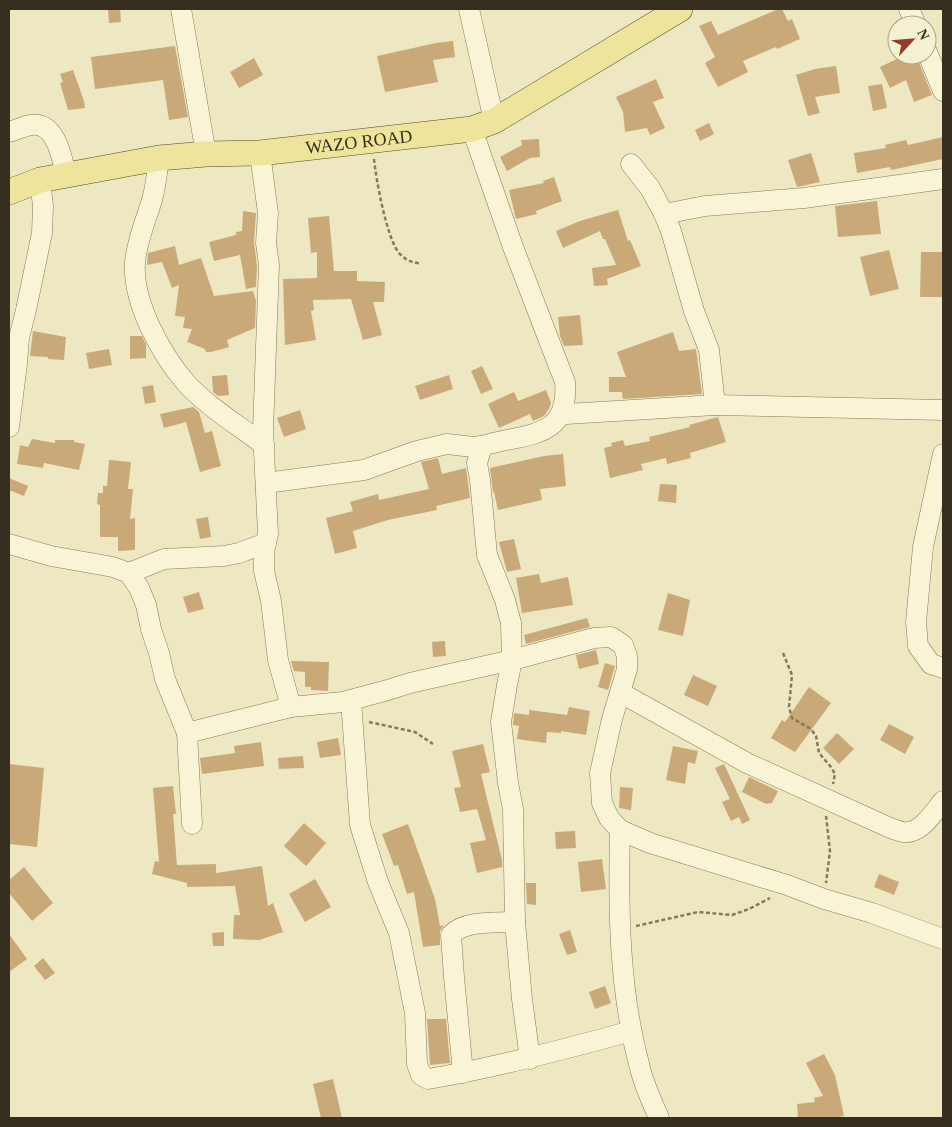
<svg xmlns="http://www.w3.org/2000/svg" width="952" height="1127" font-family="'Times New Roman',serif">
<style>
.building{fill:#caa979}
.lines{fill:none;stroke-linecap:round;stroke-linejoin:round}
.minor-casing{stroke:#86795a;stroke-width:21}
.major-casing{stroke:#54472e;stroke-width:26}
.path{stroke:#86795a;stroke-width:2.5;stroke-dasharray:4 2.5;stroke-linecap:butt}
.minor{stroke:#f8f4d5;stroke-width:20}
.major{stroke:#efe49b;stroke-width:25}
.labels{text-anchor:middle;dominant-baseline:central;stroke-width:4;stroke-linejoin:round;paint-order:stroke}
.street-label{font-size:18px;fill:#362e1e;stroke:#f4f1d2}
</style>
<rect width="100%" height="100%" fill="#ede8c2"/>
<g class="building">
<path d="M 108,9 L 120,9 L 121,22 L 109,23 Z"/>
<path d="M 778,9 L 782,9 L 788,21 L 792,19 L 800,39 L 777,49 L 776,47 L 743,61 L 748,72 L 718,87 L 705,63 L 715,57 L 699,26 L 711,21 L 718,35 Z"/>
<path d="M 453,41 L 455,57 L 433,60 L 438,82 L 385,92 L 377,56 L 436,43 Z"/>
<path d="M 175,46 L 188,117 L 169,120 L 163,80 L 95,89 L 91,57 Z"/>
<path d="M 905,55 L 916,55 L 932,95 L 914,102 L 906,80 L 890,88 L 880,67 Z"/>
<path d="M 254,58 L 263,75 L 239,88 L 230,72 Z"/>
<path d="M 836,66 L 840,93 L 815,97 L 820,113 L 808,116 L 796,75 L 815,69 Z"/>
<path d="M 73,70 L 84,101 L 85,108 L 68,110 L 60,83 L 63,82 L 60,74 Z"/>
<path d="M 656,79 L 664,98 L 653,102 L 665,128 L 650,135 L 647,128 L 625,132 L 623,112 L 616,97 Z"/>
<path d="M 882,84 L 887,108 L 873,111 L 868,86 Z"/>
<path d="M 709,123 L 714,134 L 700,141 L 695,130 Z"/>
<path d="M 943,137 L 943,159 L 891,170 L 890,167 L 857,173 L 854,153 L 886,148 L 885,145 L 906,140 L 908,145 Z"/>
<path d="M 539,139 L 540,157 L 530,158 L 507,171 L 500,157 L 522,145 L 521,140 Z"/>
<path d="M 811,153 L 820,182 L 797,187 L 788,160 Z"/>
<path d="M 554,177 L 562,201 L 536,211 L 537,214 L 516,219 L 509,190 L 544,183 L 543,181 Z"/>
<path d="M 877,201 L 881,234 L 838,237 L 835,206 Z"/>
<path d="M 618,210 L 628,241 L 630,240 L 641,266 L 607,279 L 608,285 L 594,286 L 592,268 L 616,265 L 605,239 L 603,239 L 600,231 L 563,248 L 556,231 L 580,221 Z"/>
<path d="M 243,211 L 256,213 L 254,242 L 257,266 L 256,287 L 246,289 L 240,255 L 214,261 L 209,242 L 236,235 L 236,232 L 242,231 Z"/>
<path d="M 329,216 L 334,271 L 357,271 L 357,281 L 385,282 L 384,302 L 373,302 L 382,335 L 363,340 L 351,299 L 313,300 L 314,310 L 311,311 L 316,340 L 285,345 L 283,279 L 317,278 L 317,252 L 311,253 L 308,218 Z"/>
<path d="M 175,246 L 179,265 L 201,258 L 214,296 L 253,291 L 256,301 L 255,328 L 227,340 L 229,347 L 211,352 L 206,352 L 205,349 L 187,342 L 192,329 L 183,328 L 185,317 L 175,316 L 179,285 L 172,288 L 162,262 L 147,265 L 148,253 Z"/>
<path d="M 889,250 L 899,289 L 870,296 L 860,257 Z"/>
<path d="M 921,252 L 943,252 L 943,297 L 920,297 Z"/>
<path d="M 580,315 L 583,345 L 564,346 L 560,336 L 558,317 Z"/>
<path d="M 33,331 L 66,337 L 64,360 L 48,359 L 48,357 L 30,356 Z"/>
<path d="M 673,332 L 679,351 L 696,349 L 702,394 L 623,399 L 622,392 L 609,392 L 609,377 L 626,377 L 617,352 Z"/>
<path d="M 130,336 L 142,336 L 146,344 L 146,358 L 130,359 Z"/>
<path d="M 109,349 L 112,365 L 89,369 L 86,353 Z"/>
<path d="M 482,366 L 493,389 L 481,394 L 471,371 Z"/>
<path d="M 227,375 L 229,395 L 218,396 L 213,392 L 212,376 Z"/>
<path d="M 449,375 L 453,389 L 420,400 L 415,386 Z"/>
<path d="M 153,385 L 156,402 L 145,404 L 142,387 Z"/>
<path d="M 546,390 L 551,403 L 549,409 L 544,416 L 533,421 L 530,414 L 499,428 L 488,404 L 514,392 L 518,401 Z"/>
<path d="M 193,407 L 199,412 L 205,433 L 212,431 L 221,466 L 200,472 L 186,422 L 164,428 L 160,414 Z"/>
<path d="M 300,410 L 306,429 L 284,437 L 277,418 Z"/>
<path d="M 718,417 L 726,442 L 690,453 L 691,458 L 667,464 L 666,458 L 641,464 L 643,470 L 610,478 L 604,448 L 612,446 L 611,443 L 623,440 L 625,446 L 650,441 L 649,437 L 690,427 L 689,425 Z"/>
<path d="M 32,439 L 55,443 L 55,440 L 74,440 L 74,442 L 85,444 L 79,470 L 44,463 L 43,468 L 17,464 L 20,445 L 28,447 Z"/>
<path d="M 563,454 L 566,486 L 540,489 L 542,500 L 498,510 L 494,492 L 493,492 L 490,468 L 544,456 Z"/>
<path d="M 438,458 L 442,474 L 466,468 L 470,498 L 436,506 L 437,510 L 388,520 L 353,531 L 357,548 L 335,554 L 326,518 L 353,511 L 350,502 L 378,494 L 379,500 L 429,489 L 421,462 Z"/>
<path d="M 109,460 L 131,462 L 128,489 L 133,489 L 130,519 L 135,518 L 135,550 L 118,551 L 118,537 L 100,537 L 100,505 L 97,504 L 98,493 L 103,493 L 103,486 L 107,486 Z"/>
<path d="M 9,478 L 28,486 L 24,496 L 9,490 Z"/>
<path d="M 660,484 L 677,485 L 676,503 L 658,501 Z"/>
<path d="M 208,517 L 211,537 L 200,539 L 196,519 Z"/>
<path d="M 514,539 L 521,569 L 507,572 L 499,542 Z"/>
<path d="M 539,574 L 541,583 L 568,577 L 573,605 L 522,613 L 516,578 Z"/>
<path d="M 199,592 L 204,609 L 188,613 L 183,597 Z"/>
<path d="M 668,593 L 690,600 L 683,636 L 658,630 Z"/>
<path d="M 587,618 L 590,627 L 526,644 L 524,635 Z"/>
<path d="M 445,641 L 446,656 L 433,657 L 432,642 Z"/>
<path d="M 596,650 L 599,664 L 579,669 L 576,655 Z"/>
<path d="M 291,661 L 329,662 L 328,691 L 311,690 L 311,687 L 305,687 L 305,672 L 294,671 Z"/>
<path d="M 605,663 L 615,666 L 608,690 L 598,687 Z"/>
<path d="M 693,675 L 717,686 L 708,706 L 684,695 Z"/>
<path d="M 809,687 L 831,703 L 795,752 L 771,738 L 782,720 L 785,722 Z"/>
<path d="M 569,707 L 590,711 L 586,735 L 561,731 L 561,733 L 547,732 L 546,743 L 517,739 L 519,726 L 513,725 L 514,713 L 529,715 L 529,710 L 567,715 Z"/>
<path d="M 889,724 L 914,737 L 905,754 L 880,740 Z"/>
<path d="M 837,733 L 854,749 L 839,764 L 823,748 Z"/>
<path d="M 338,738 L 341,755 L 320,758 L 317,742 Z"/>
<path d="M 261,742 L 264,766 L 202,774 L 200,758 L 235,753 L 234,746 Z"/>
<path d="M 483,744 L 490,772 L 481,774 L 502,860 L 502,867 L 477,873 L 470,843 L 486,840 L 477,809 L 460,812 L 454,788 L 461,787 L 452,751 Z"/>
<path d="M 673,746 L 698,751 L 695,764 L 688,762 L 685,784 L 666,780 Z"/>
<path d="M 303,756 L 304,768 L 279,769 L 278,758 Z"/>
<path d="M 9,764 L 44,768 L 37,847 L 9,844 Z"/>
<path d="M 724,764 L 750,820 L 742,824 L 739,817 L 731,821 L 722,802 L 730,799 L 715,768 Z"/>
<path d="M 749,777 L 778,791 L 772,803 L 766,804 L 742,792 Z"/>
<path d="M 173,786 L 176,814 L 173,814 L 177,865 L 216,864 L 216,873 L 262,866 L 268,906 L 273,903 L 283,932 L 259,940 L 233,939 L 234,915 L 240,915 L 235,886 L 187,887 L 187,883 L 152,874 L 155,861 L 159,862 L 153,788 Z"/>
<path d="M 620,787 L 633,788 L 631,810 L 619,808 Z"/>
<path d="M 304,823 L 326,843 L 306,866 L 284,846 Z"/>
<path d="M 408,824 L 435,899 L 440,926 L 444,925 L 440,931 L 440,945 L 423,947 L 414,892 L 407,894 L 398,865 L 394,866 L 382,834 Z"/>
<path d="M 575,831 L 576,848 L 556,849 L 555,832 Z"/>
<path d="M 602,859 L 606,889 L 581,892 L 578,862 Z"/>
<path d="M 24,867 L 53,903 L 32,921 L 9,893 L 9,880 Z"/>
<path d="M 879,874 L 899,882 L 894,895 L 874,887 Z"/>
<path d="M 315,879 L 331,907 L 305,922 L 289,894 Z"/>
<path d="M 526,883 L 536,883 L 536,905 L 527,904 Z"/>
<path d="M 570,930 L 577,952 L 567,955 L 559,934 Z"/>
<path d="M 224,932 L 224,946 L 213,946 L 212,933 Z"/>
<path d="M 9,934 L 27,959 L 9,972 Z"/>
<path d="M 43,958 L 55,973 L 45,980 L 34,966 Z"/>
<path d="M 605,986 L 611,1003 L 595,1009 L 589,992 Z"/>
<path d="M 427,1019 L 446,1019 L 450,1063 L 430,1065 Z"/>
<path d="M 824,1054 L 835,1075 L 844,1116 L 833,1118 L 798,1118 L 797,1104 L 815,1102 L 814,1098 L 823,1096 L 806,1063 Z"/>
<path d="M 333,1079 L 342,1118 L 321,1118 L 313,1084 Z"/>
</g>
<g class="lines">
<defs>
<g id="minor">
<path d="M 181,9 L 206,154"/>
<path d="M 469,9 L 494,121"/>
<path d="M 909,9 L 916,25"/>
<path d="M 927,52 L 943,91"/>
<path d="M 472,129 L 513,247 L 565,382 C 570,441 523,433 482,446 L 477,463 L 480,480 L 487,555 L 505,600 L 511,623 L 512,660 L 507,685 L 501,722 L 508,783 L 513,809 L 515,922 L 522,999 L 530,1059"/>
<path d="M 9,132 C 16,130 24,126 31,125 C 56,121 62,158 66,175"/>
<path d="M 260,153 L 268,213 L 266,243 L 269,265 L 263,430 L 268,534 L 264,552 L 264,571 L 271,601 L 278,660 L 291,707"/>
<path d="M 159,158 C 157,172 156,186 152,200 C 146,220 137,240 135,262 C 132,302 161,354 186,383 C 208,407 238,425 264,445"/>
<path d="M 631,164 L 650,188 L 664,214 L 671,231 L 694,311 L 709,350 L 715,405"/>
<path d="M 664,214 L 705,206 L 804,198 L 943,179"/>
<path d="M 563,408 L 566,414 L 715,405 L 943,410"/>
<path d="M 9,427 L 17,364 L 19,338 L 26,310 L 42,233 L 43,206 L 40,180"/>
<path d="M 943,454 L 923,547 L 916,622 L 918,646 L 931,664 L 943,668"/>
<path d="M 266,483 L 364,470 L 417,451 L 447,444 L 473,447 L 482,446"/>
<path d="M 9,544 L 51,556 L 113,567 L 129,573 L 139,588 L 146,605 L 151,629 L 159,653 L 165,679 L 187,733 L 192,824"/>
<path d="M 129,573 L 164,559 L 224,556 L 239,553 L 266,543"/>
<path d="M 621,693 L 747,763 L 888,827 C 893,829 898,831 903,832 C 920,835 934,812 943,801"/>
<path d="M 351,700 L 360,825 L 378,882 L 399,933 L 415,1013 L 417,1064 L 421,1075 L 428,1079 C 498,1067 563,1050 631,1031"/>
<path d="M 187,733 L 291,707 L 343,702 L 388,690 L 410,683 L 512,660 L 594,638 L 611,637 L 623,645 L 627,656 L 627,669 L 612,719 L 600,773 L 602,803 L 609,818 L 620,830 L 650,843 L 787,885 L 824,899 L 872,913 L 943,939"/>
<path d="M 620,830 C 618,910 619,991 640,1068 C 644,1085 652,1102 659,1118"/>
<path d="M 463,1073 L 454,977 L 451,935 C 464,920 496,923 515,922"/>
</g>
<g id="major">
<path id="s1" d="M 9,192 L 40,180 L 159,158 L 206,154 L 260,153 L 472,129 L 494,121 L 680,9"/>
</g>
</defs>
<use href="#minor" class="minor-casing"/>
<use href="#major" class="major-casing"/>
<g class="path">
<path d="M 374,159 C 376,179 387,241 400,254 C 406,261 413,262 421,264"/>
<path d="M 783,653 L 792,675 L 789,707 L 792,718 L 811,729 L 816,736 L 819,753 L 831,767 L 835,774 L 833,784"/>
<path d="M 369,722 L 415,732 L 433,744"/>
<path d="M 826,816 L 830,851 L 826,883"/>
<path d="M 636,926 L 698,912 L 732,915 L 749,909 L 770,898"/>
</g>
<use href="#minor" class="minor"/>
<use href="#major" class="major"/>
</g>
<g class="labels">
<g class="street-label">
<text stroke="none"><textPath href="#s1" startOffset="355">WAZO ROAD</textPath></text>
</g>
</g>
<rect width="952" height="1127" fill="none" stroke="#362e1e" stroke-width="20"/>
<g transform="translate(912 40) rotate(64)"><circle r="24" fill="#f4f1d2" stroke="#a8a38a"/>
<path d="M0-4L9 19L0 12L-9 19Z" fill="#943d2c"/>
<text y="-8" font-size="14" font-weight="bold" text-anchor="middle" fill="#362e1e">N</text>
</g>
</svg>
